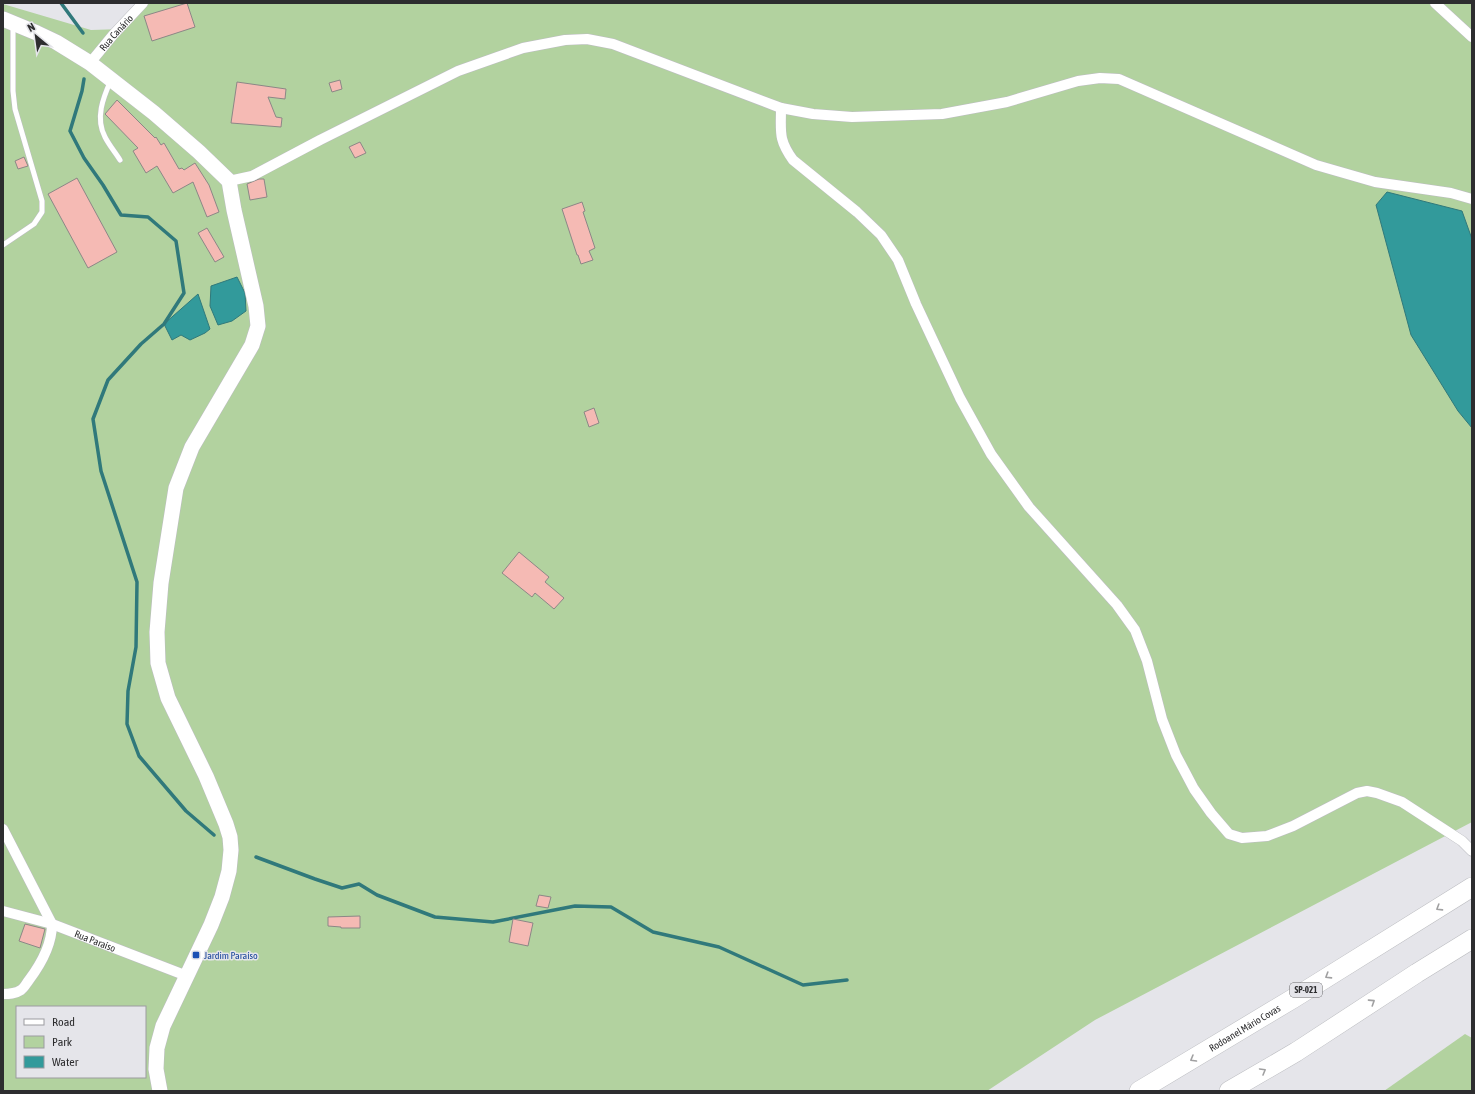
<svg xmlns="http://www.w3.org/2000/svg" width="1475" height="1094" font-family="'Asap Condensed',sans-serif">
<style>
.green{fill:#b2d29f;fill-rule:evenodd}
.water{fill:#329a9b;stroke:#30797b}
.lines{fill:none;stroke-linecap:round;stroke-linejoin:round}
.stream{stroke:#30797b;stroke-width:3.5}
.building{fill:#f5bab4;stroke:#8c8786}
.service-casing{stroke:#bcbdc1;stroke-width:6}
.minor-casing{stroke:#bcbdc1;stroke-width:11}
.secondary-casing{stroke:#bcbdc1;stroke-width:16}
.motorway-casing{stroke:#bcbdc1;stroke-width:20}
.service{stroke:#fff;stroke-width:5}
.minor{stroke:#fff;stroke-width:10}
.secondary{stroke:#fff;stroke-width:15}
.motorway{stroke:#fff;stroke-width:19}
.oneway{stroke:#a0a0a1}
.transit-dot{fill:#1a4fb4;stroke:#e5e5ea;stroke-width:1.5}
.labels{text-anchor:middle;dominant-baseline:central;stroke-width:3;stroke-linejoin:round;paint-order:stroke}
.shield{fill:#e5e5ea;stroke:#646467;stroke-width:1}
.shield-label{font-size:9px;font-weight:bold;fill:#2d2d2f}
.street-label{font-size:10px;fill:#2d2d2f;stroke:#e5e5ea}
.transit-label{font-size:10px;fill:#164399;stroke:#e5e5ea;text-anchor:start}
</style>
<rect width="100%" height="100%" fill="#e5e5ea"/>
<g class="green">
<path d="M 149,3 L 1472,3 L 1472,822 L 1095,1020 L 987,1091 L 3,1091 L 3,4 L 91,30 L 123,29 ZM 17,1007 L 145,1007 L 145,1077 L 17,1077 Z"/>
<path d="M 1465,1034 L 1472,1038 L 1472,1091 L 1384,1091 Z"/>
</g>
<g class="water">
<path d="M 1387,192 L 1462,211 L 1472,239 L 1472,428 L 1458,411 L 1411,335 L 1376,205 Z"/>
<path d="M 237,277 L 245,293 L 246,311 L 232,321 L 218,325 L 210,306 L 211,286 Z"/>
<path d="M 198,294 L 210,329 L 205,333 L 190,340 L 181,335 L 172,340 L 164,324 Z"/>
</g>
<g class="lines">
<g class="stream">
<path d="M 61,3 L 83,33"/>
<path d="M 84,79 L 82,91 L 70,131 L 84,158 L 103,185 L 121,215 L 148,217 L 176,241 L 184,293 L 164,324 L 141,344 L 108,380 L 93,419 L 101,471 L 137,582 L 136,647 L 128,691 L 127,724 L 139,756 L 186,811 L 214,835"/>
<path d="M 256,857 L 315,879 L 342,888 L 359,884 L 377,895 L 435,917 L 493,922 L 575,906 L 611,907 L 653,932 L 719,947 L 803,985 L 847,980"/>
</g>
</g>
<g class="building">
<path d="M 187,3 L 195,27 L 152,41 L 144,16 Z"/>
<path d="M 340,80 L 342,89 L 332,92 L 329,83 Z"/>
<path d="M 237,82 L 286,89 L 285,99 L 268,97 L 276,117 L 282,118 L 281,127 L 231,123 Z"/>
<path d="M 117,100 L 155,138 L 156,137 L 161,145 L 164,143 L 179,169 L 182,168 L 184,170 L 195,163 L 209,185 L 219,212 L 207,217 L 193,182 L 173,193 L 157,166 L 146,173 L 133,151 L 138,148 L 105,114 Z"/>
<path d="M 360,142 L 366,153 L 355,158 L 349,147 Z"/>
<path d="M 24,157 L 28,166 L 18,169 L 15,161 Z"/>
<path d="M 77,178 L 117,252 L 88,268 L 48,194 Z"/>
<path d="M 259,179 L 264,179 L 267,197 L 250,200 L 247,184 Z"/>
<path d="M 582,202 L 585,211 L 583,212 L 595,248 L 589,251 L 593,260 L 581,264 L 578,255 L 577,255 L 562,209 Z"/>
<path d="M 207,228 L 224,257 L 215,262 L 198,233 Z"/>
<path d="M 594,408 L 599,423 L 589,427 L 584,412 Z"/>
<path d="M 519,552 L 549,577 L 545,582 L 564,598 L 554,609 L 535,593 L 532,597 L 502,573 Z"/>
<path d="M 539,895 L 551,897 L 548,908 L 536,906 Z"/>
<path d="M 360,916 L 360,928 L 341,928 L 341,927 L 328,926 L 328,917 Z"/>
<path d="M 513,919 L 533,923 L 528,946 L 509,942 Z"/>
<path d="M 25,924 L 45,929 L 40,948 L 19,941 Z"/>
</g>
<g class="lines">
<defs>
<g id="service">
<path d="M 111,80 C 103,98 95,118 105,137 C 109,145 115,152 120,160"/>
<path d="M 3,245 L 34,224 L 42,212 L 42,201 L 15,109 L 13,91 L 13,25"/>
</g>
<g id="minor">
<path d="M 1435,3 L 1472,37"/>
<path id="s1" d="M 90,63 L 113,35 L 143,3"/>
<path d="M 781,108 C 781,132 778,139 793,160 L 857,212 L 881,235 L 898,260 L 916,304 L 960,398 L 991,454 L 1029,507 L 1117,605 L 1135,630 L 1147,661 L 1162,719 L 1176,755 L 1194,789 L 1211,813 L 1229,834 L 1242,838 L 1267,836 L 1293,826 L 1357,793 L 1367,791 L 1377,793 L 1402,802 L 1462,841 L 1472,851"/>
<path d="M 229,181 L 252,176 L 320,140 L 458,71 L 523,48 L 565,40 L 587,39 L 613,44 L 781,108 L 813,114 L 852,117 L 942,114 L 1007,102 L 1078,81 L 1100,78 L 1119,79 L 1316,165 L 1375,182 L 1451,193 L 1472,199"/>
<path d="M 3,829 L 52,924 C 52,945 41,964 29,980 C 26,984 24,988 21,990 C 15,994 9,994 3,994"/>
<path id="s2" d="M 3,911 L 52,924 L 187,976"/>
</g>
<path id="secondary" d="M 3,19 L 37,33 L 56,42 L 90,63 L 154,113 L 199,152 L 229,181 L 234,210 L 256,306 L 258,326 L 252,345 L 192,447 L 176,488 L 161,583 L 157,632 L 158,663 L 168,698 L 206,776 L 226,824 L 230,837 L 231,850 L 229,871 L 222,897 L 211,925 L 163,1026 L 157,1048 L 156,1069 L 160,1091"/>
<g id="motorway">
<path id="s3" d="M 1139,1091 L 1294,998 L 1472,887"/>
<path d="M 1229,1091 L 1296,1052 L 1417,973 L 1472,939"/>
</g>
</defs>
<use href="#service" class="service-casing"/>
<use href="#minor" class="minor-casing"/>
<use href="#secondary" class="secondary-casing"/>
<use href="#motorway" class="motorway-casing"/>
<use href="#service" class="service"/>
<use href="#minor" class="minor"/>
<use href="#secondary" class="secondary"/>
<use href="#motorway" class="motorway"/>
</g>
<defs><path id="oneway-chevron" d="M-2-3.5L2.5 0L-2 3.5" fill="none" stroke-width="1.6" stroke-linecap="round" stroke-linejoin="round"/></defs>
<g class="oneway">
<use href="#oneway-chevron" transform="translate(1439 908) rotate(148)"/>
<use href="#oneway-chevron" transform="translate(1328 976) rotate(148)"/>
<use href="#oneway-chevron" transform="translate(1372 1002) rotate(-33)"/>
<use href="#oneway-chevron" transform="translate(1193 1059) rotate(150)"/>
<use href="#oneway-chevron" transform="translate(1263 1071) rotate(-30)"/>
</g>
<rect class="transit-dot" x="192" y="951" width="8" height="8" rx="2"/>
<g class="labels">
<rect class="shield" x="1290" y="983" width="32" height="14" rx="3"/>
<g class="shield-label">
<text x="1306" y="990">SP-021</text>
</g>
<g class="street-label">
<text stroke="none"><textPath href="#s1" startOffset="40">Rua Canário</textPath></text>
<text stroke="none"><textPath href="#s2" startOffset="97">Rua Paraíso</textPath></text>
<text stroke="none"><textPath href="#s3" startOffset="123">Rodoanel Mário Covas</textPath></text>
</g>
<g class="transit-label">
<text x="204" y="955">Jardim Paraíso</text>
</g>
</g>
<rect width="1475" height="1094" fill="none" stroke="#2d2d2f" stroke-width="8"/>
<rect x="16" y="1006" width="130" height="72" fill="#e5e5ea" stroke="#9b9b9f"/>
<rect x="24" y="1019" width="20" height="6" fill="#ffffff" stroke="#9b9b9f"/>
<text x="52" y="1026" font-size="12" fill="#2d2d2f">Road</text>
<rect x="24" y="1036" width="20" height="12" fill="#b2d29f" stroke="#9b9b9f"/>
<text x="52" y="1046" font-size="12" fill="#2d2d2f">Park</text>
<rect x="24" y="1056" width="20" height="12" fill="#329a9b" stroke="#9b9b9f"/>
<text x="52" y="1066" font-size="12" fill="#2d2d2f">Water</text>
<g transform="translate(36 36) rotate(331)" stroke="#e5e5ea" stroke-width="3" paint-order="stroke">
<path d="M0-3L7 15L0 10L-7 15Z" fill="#2d2d2f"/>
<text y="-6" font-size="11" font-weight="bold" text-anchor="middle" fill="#2d2d2f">N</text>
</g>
</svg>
